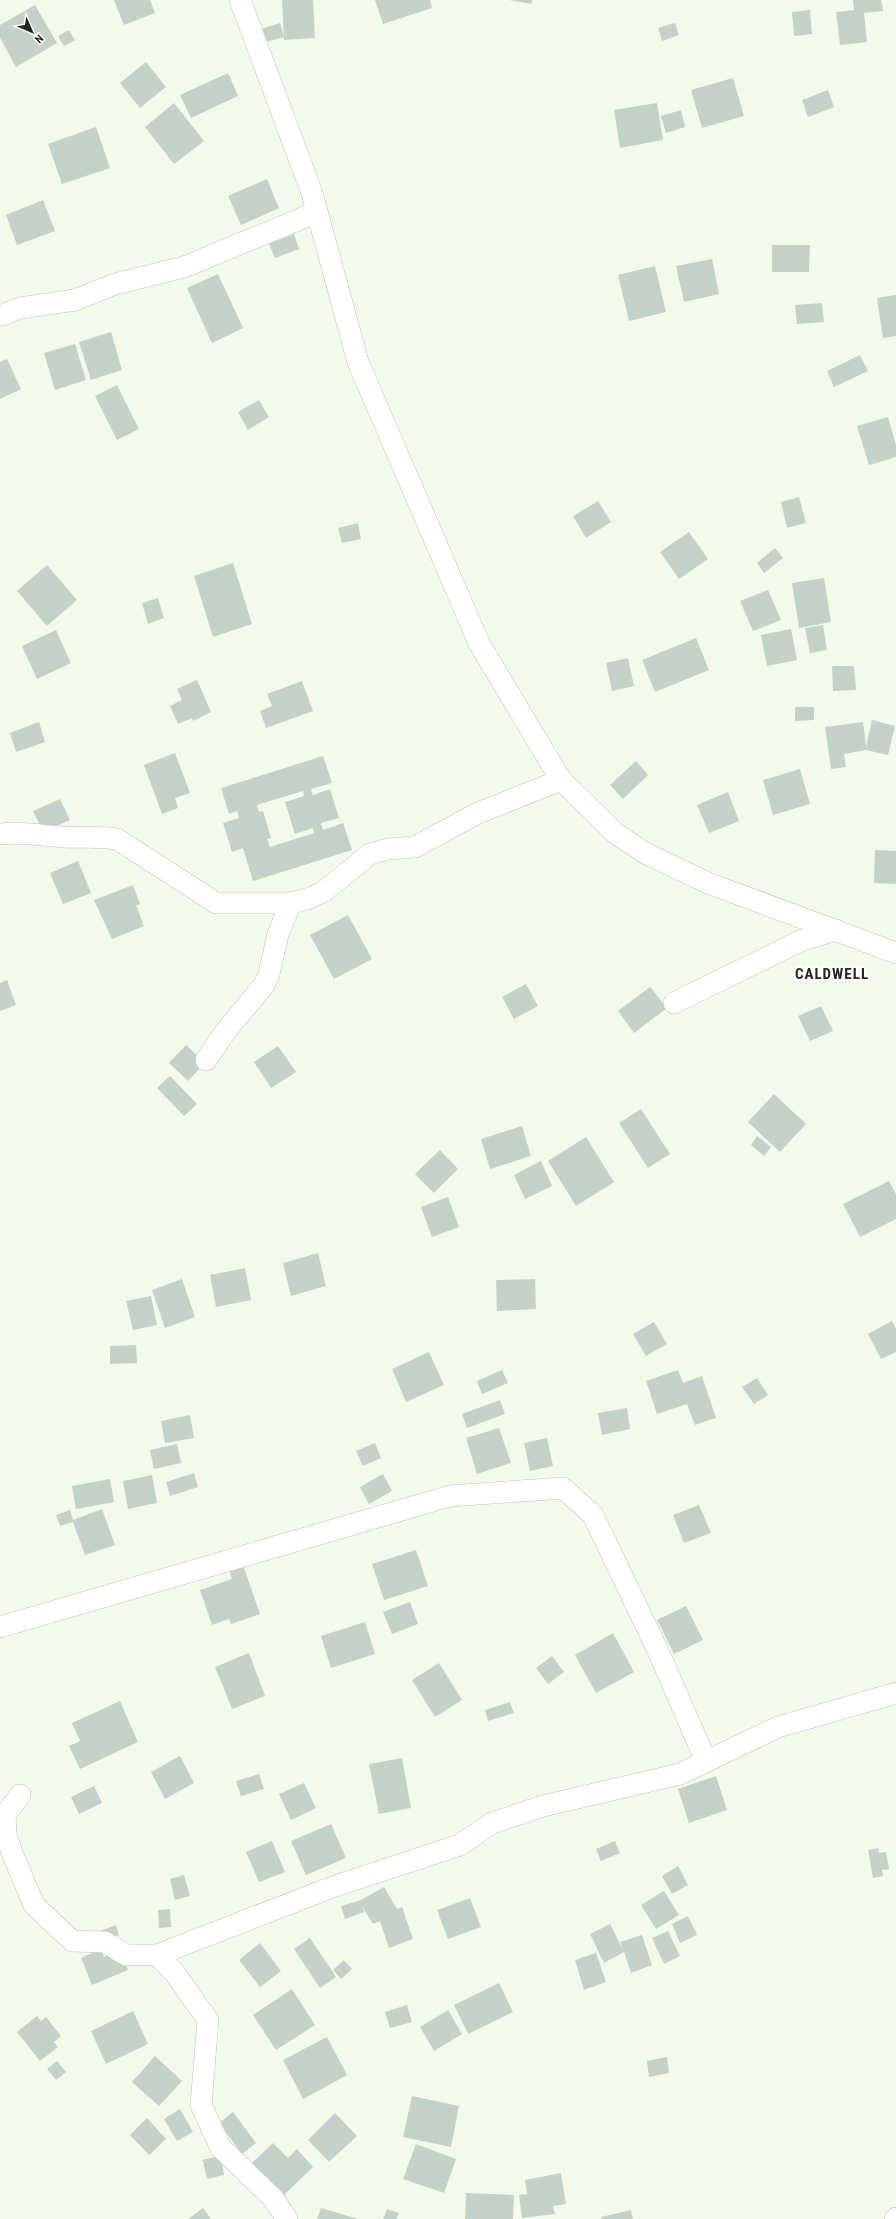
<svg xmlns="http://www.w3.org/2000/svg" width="896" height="2219" font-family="'Roboto Condensed',sans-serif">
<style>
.building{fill:#c3d2c8;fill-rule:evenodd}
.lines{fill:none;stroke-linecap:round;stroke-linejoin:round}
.street-casing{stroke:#bcc3b4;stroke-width:22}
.street{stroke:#fff;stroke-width:21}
.labels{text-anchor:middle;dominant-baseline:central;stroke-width:4;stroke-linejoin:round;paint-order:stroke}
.district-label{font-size:15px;font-weight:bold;letter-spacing:1px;fill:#252721;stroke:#fff}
</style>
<rect width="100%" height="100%" fill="#f3faea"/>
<g class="building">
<path d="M 114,0 L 150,0 L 155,13 L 124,25 Z"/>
<path d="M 282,0 L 313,0 L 315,38 L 284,40 Z"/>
<path d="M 375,0 L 430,0 L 432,8 L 383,24 Z"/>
<path d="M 509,0 L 532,0 L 532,4 Z"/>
<path d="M 853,0 L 881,0 L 883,11 L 864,13 L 867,42 L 840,45 L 836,12 L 854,10 Z"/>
<path d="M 35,5 L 57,43 L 16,67 L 0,38 L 0,25 Z"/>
<path d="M 810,10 L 812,34 L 794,36 L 792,12 Z"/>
<path d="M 280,23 L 284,37 L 265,42 L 261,29 Z"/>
<path d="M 675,23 L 679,35 L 662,41 L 658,28 Z"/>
<path d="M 69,30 L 75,40 L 64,46 L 58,36 Z"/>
<path d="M 146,62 L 166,87 L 140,108 L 120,83 Z"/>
<path d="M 228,73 L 238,96 L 191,118 L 180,95 Z"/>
<path d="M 733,78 L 744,116 L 702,128 L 691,90 Z"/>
<path d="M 828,90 L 834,107 L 808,117 L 802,100 Z"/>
<path d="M 174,103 L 204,141 L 174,164 L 145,127 Z"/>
<path d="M 657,103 L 663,140 L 620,148 L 614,110 Z"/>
<path d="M 681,110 L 685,127 L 666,133 L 661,116 Z"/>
<path d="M 96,127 L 110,168 L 62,184 L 48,144 Z"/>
<path d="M 267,179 L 279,208 L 241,225 L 228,196 Z"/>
<path d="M 43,200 L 55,231 L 17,245 L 6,215 Z"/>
<path d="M 294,234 L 299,249 L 275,258 L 269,244 Z"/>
<path d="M 772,245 L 810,245 L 809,272 L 772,272 Z"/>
<path d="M 712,259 L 719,294 L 684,302 L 676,266 Z"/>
<path d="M 655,266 L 666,312 L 629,321 L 618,275 Z"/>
<path d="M 218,274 L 243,328 L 212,343 L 187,288 Z"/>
<path d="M 896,295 L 896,336 L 883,338 L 877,298 Z"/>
<path d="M 822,303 L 824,322 L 797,324 L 795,305 Z"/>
<path d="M 111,332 L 122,370 L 91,380 L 79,342 Z"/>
<path d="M 75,344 L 86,380 L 55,390 L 44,353 Z"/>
<path d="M 860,355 L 868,371 L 834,387 L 827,371 Z"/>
<path d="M 7,359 L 21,389 L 0,399 L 0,362 Z"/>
<path d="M 117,385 L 139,429 L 117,440 L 95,396 Z"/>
<path d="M 259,400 L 269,417 L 248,430 L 238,412 Z"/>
<path d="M 888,417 L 896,445 L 896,457 L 869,465 L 857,426 Z"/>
<path d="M 799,497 L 806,523 L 787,528 L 781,502 Z"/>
<path d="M 598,501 L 611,522 L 586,538 L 573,516 Z"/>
<path d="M 358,523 L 361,539 L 342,543 L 338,528 Z"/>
<path d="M 689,532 L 708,559 L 679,579 L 660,552 Z"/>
<path d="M 775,548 L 783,558 L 764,573 L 757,563 Z"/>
<path d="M 233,563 L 252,624 L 213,637 L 194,576 Z"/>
<path d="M 47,565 L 77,600 L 47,626 L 17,591 Z"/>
<path d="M 824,578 L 831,622 L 799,628 L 792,583 Z"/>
<path d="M 768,590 L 781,620 L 753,631 L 740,601 Z"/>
<path d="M 158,598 L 164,618 L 148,624 L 142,603 Z"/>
<path d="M 823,625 L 827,650 L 810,653 L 805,628 Z"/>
<path d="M 791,629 L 797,660 L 767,666 L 761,635 Z"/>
<path d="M 56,630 L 71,663 L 37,679 L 22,646 Z"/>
<path d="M 696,638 L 709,670 L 655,692 L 642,660 Z"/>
<path d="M 628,658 L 634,686 L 612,691 L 606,663 Z"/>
<path d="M 832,666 L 854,666 L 856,690 L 833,691 Z"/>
<path d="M 197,680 L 211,712 L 193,721 L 192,718 L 178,724 L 170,706 L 182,700 L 177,689 Z"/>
<path d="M 302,681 L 313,711 L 266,728 L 260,711 L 272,706 L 267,694 Z"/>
<path d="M 795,707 L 814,707 L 814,720 L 795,721 Z"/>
<path d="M 872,720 L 895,726 L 888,755 L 866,750 L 844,754 L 846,767 L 831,769 L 825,727 L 863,722 L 866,747 Z"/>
<path d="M 39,722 L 45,742 L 16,752 L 10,733 Z"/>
<path d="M 175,753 L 190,793 L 175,798 L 178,808 L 162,814 L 144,765 Z"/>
<path d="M 323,756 L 332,783 L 311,789 L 313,795 L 330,789 L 339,818 L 321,823 L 323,830 L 343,823 L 352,850 L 253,881 L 243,848 L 232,852 L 223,823 L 239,818 L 237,811 L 229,814 L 221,788 ZM 303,791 L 304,796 L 285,802 L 295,834 L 313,828 L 314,833 L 270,847 L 267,839 L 271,838 L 263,811 L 259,812 L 257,805 Z"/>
<path d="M 636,761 L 648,775 L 623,799 L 610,785 Z"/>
<path d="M 800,769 L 810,804 L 773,815 L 763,780 Z"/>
<path d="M 728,792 L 739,821 L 709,833 L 697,805 Z"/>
<path d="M 60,799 L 70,820 L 43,832 L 33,811 Z"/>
<path d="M 875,850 L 896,851 L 896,884 L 874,883 Z"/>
<path d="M 78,861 L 91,893 L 63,904 L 50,873 Z"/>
<path d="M 133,885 L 140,904 L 136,905 L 144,926 L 112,939 L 94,900 Z"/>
<path d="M 348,915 L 372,959 L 334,979 L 310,935 Z"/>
<path d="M 7,980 L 16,1005 L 0,1011 L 0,983 Z"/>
<path d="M 526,984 L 538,1006 L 514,1019 L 502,997 Z"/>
<path d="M 650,987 L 667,1008 L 634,1033 L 618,1011 Z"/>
<path d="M 821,1006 L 833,1031 L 810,1041 L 798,1016 Z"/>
<path d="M 186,1045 L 205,1063 L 188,1081 L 169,1063 Z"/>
<path d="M 278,1046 L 296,1072 L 271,1088 L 254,1062 Z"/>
<path d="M 170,1076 L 197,1104 L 184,1116 L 157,1088 Z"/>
<path d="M 774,1094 L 806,1124 L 780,1152 L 748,1122 Z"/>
<path d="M 641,1109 L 670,1154 L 648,1168 L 619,1123 Z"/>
<path d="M 522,1126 L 531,1156 L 490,1169 L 481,1139 Z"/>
<path d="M 757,1136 L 771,1147 L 764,1156 L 751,1145 Z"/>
<path d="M 586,1137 L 614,1182 L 576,1206 L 548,1161 Z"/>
<path d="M 440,1150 L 458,1169 L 434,1193 L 415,1174 Z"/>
<path d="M 541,1161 L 552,1186 L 525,1199 L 514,1175 Z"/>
<path d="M 889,1181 L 896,1194 L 896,1219 L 860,1237 L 843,1204 Z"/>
<path d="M 448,1197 L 459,1227 L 432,1237 L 421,1207 Z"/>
<path d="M 318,1253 L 326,1286 L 291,1296 L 283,1263 Z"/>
<path d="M 245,1268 L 251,1300 L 216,1307 L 210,1275 Z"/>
<path d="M 182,1279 L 195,1317 L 165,1328 L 152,1290 Z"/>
<path d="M 535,1279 L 536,1309 L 497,1311 L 496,1280 Z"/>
<path d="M 151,1296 L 157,1325 L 133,1330 L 126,1301 Z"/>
<path d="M 892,1321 L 896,1329 L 896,1352 L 881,1359 L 868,1334 Z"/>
<path d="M 654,1322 L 667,1344 L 646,1356 L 633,1334 Z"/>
<path d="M 136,1345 L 137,1363 L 110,1364 L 110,1346 Z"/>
<path d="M 429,1352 L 444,1385 L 406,1402 L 392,1369 Z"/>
<path d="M 502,1370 L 508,1383 L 482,1394 L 477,1381 Z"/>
<path d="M 678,1370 L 683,1383 L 702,1376 L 716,1418 L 695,1425 L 687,1404 L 657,1414 L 646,1381 Z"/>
<path d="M 757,1378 L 768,1395 L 754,1404 L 742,1387 Z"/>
<path d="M 500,1400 L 505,1414 L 467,1428 L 462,1414 Z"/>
<path d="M 627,1408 L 630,1429 L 602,1435 L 598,1413 Z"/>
<path d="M 190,1415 L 194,1438 L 165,1443 L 161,1421 Z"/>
<path d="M 499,1428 L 511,1463 L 477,1474 L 466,1438 Z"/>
<path d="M 547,1438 L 553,1466 L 530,1471 L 524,1443 Z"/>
<path d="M 375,1443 L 381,1458 L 363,1466 L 356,1451 Z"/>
<path d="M 177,1444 L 181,1463 L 154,1469 L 150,1450 Z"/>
<path d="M 194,1473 L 198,1487 L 170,1496 L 166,1482 Z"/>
<path d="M 383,1474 L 392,1491 L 369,1504 L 360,1487 Z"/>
<path d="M 152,1475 L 157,1503 L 128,1509 L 123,1481 Z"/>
<path d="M 110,1479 L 114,1502 L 76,1509 L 72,1486 Z"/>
<path d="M 699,1505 L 711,1533 L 684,1543 L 673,1515 Z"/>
<path d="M 102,1509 L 115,1545 L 85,1555 L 73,1522 L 60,1526 L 56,1515 L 70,1510 L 73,1520 Z"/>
<path d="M 416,1550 L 428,1586 L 384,1600 L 372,1564 Z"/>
<path d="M 243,1565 L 260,1614 L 231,1624 L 229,1619 L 212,1625 L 200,1590 L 232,1579 L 229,1570 Z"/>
<path d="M 410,1602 L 418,1624 L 392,1634 L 383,1612 Z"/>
<path d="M 686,1606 L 703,1640 L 674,1654 L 657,1620 Z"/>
<path d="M 365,1622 L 375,1654 L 331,1668 L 321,1636 Z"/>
<path d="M 613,1633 L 634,1672 L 596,1693 L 575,1655 Z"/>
<path d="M 249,1653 L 265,1696 L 232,1709 L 215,1667 Z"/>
<path d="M 552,1656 L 564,1672 L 548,1684 L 536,1668 Z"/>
<path d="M 439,1663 L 462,1700 L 435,1717 L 412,1680 Z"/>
<path d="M 120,1701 L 138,1742 L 80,1769 L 69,1746 L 80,1741 L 72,1723 Z"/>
<path d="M 510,1702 L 514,1713 L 488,1721 L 485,1710 Z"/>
<path d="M 180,1756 L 194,1783 L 165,1799 L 151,1772 Z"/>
<path d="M 402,1758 L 411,1808 L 379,1814 L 369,1764 Z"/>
<path d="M 259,1774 L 264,1789 L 241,1796 L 236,1781 Z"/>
<path d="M 716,1776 L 727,1810 L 689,1823 L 678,1789 Z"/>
<path d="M 304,1783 L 316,1808 L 291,1820 L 279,1794 Z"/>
<path d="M 94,1786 L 102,1803 L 79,1814 L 71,1797 Z"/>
<path d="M 331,1824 L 346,1858 L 306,1875 L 291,1841 Z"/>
<path d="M 272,1841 L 285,1872 L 259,1882 L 246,1852 Z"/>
<path d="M 615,1841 L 620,1853 L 601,1861 L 596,1849 Z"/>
<path d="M 878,1848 L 879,1853 L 886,1852 L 889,1869 L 882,1870 L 883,1876 L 873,1878 L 868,1850 Z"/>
<path d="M 678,1866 L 688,1885 L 672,1894 L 662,1876 Z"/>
<path d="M 184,1875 L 190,1896 L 175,1900 L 170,1879 Z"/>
<path d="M 384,1887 L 397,1909 L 402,1907 L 413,1939 L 389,1948 L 380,1921 L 373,1924 L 362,1906 L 364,1912 L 345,1919 L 341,1906 L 361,1900 Z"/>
<path d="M 664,1891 L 679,1915 L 656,1929 L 641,1905 Z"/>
<path d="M 470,1898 L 481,1927 L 448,1939 L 437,1910 Z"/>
<path d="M 170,1909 L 171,1927 L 159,1928 L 158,1910 Z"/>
<path d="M 688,1916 L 697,1935 L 680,1943 L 672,1924 Z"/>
<path d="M 610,1924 L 624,1952 L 620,1942 L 642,1935 L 652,1965 L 631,1973 L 624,1952 L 604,1963 L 590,1934 Z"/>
<path d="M 116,1925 L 119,1935 L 103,1941 L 100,1931 Z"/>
<path d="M 668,1931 L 680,1956 L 664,1964 L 652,1938 Z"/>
<path d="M 310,1938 L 336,1977 L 320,1988 L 294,1949 Z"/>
<path d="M 260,1943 L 281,1971 L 260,1987 L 239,1960 Z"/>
<path d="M 101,1949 L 104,1957 L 120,1950 L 128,1970 L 92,1985 L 81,1958 Z"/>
<path d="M 596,1953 L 606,1982 L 584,1990 L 575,1960 Z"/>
<path d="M 344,1960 L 352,1969 L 341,1979 L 333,1970 Z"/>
<path d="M 499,1983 L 513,2012 L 468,2034 L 454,2005 Z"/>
<path d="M 292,1989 L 315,2025 L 276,2050 L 253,2015 Z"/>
<path d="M 407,2005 L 412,2022 L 390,2028 L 385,2012 Z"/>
<path d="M 448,2010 L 462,2034 L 434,2051 L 420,2027 Z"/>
<path d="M 133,2011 L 148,2044 L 106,2064 L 91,2031 Z"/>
<path d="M 37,2016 L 41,2021 L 46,2017 L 61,2036 L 54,2042 L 58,2047 L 40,2061 L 17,2032 Z"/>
<path d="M 327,2037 L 347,2075 L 303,2099 L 283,2060 Z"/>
<path d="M 155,2056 L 182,2081 L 159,2106 L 132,2082 Z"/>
<path d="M 667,2057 L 669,2073 L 649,2077 L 647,2061 Z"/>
<path d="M 57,2061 L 66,2072 L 56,2080 L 47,2069 Z"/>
<path d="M 412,2096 L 459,2106 L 451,2147 L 403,2137 Z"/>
<path d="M 180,2109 L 193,2132 L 177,2141 L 164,2119 Z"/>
<path d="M 233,2112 L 256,2143 L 242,2154 L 219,2123 Z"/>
<path d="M 335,2113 L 357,2136 L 329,2162 L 308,2140 Z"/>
<path d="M 147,2118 L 166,2139 L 149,2155 L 130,2135 Z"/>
<path d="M 273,2143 L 288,2158 L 297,2149 L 313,2167 L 282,2197 L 251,2164 Z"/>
<path d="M 416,2144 L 456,2159 L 444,2193 L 403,2179 Z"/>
<path d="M 221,2156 L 224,2175 L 207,2179 L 203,2161 L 201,2160 Z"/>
<path d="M 561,2173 L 566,2204 L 553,2206 L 555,2214 L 522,2218 L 519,2195 L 527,2194 L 525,2180 Z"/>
<path d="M 466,2193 L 514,2195 L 513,2219 L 465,2219 Z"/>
<path d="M 203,2208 L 211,2219 L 188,2219 Z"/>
<path d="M 321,2208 L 358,2219 L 317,2219 Z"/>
<path d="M 387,2209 L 399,2213 L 396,2219 L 383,2219 Z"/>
<path d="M 631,2210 L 633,2219 L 602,2219 L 601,2217 Z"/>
</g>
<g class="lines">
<defs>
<g id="street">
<path d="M 240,0 L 312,193 L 358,362 L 479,643 L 561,780 L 615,833 L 647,854 L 708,883 L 896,953"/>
<path d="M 0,316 L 20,308 L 75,300 L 115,284 L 184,267 L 317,212"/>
<path d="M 0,834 C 22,831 43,836 65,837 C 82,838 100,836 117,839 L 216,903 L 291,903 L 307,899 L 323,892 L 370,854 L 388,849 L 415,847 L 478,813 L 561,780"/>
<path d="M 674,1003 L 800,941 L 836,930"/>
<path d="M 206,1060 L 225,1032 L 264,985 L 269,974 L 278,934 L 291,903"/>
<path d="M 0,1627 L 450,1496 L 563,1488 L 593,1515 L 659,1653 L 706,1761"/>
<path d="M 20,1795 L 5,1815 L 6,1834 L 13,1855 L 34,1905 L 72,1941 L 105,1942 L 126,1955 L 157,1955 L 174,1972 L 208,2020 L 201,2105 L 221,2148 L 273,2198 L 287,2219"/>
<path d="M 157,1955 L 335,1886 L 460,1845 L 492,1823 L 543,1806 L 680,1774 L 778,1727 L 896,1693"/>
<path d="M 895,2219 L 896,2218"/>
</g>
</defs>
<use href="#street" class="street-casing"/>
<use href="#street" class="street"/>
</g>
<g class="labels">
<g class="district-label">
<text x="832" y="974">CALDWELL</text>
</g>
</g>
<g transform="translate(32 32) rotate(135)" stroke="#ffffff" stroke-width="3" paint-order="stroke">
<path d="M0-3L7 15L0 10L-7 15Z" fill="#252721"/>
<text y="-6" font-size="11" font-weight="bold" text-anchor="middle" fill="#252721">N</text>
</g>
</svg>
